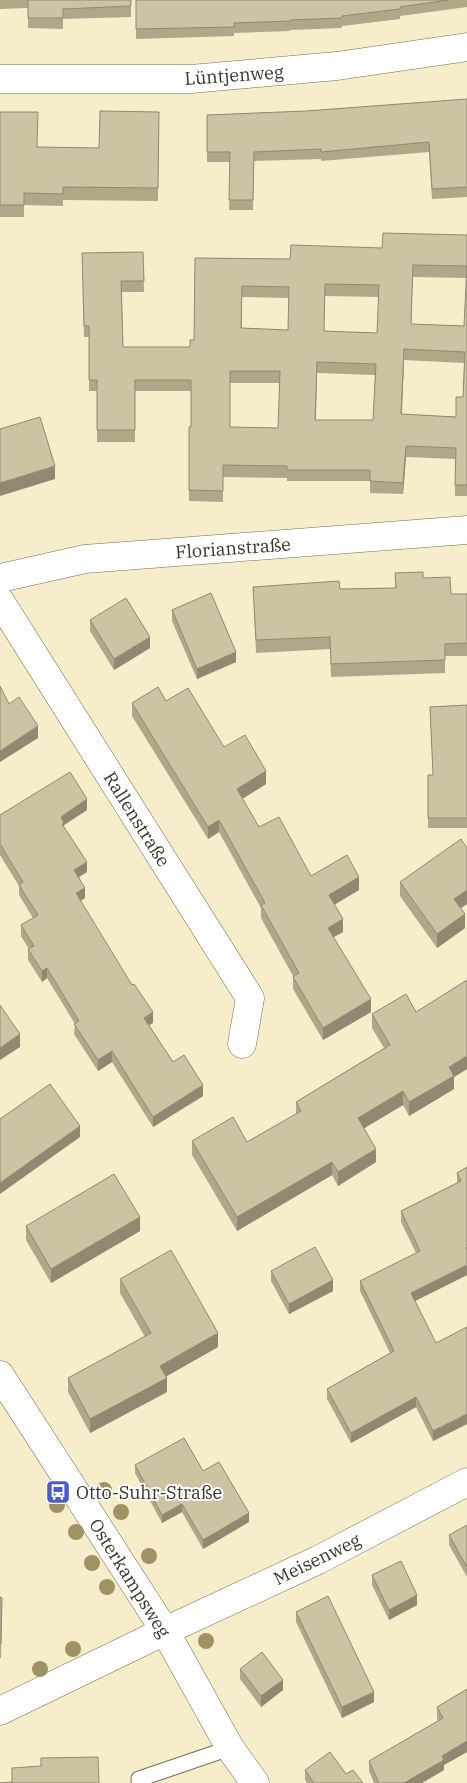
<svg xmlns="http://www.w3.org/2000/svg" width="467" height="1783" font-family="'IBM Plex Serif',serif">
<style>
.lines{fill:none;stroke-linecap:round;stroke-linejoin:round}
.lane-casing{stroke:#766c4e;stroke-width:17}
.street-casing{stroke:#766c4e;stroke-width:29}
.lane{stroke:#fff;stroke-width:15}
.street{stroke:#fff;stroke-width:28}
.tree{fill:#9f9264}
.wall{fill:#b0a78a;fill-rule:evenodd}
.shaded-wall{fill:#908871}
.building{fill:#cdc2a1;stroke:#908871;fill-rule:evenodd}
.labels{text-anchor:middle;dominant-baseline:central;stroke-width:4;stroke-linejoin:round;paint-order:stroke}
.street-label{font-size:18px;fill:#3a3629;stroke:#fff}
.poi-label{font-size:18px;fill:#3a3629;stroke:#fff;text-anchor:start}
</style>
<rect width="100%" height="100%" fill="#f8edcb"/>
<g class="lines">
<defs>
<path id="lane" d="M 139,1783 L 139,1779 L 230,1748"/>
<g id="street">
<path d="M 0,79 L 191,79 L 337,66 L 467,47"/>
<path d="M 0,578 L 85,559 L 467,530"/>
<path d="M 0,601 L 250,998 L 242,1044"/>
<path d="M 0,1375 L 165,1631 L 230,1748 L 255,1783"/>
<path d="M 0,1711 L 165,1631 L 318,1560 L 467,1482"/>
</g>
</defs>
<use href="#lane" class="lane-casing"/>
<use href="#street" class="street-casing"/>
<use href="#lane" class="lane"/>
<use href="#street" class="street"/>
</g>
<g class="tree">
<circle cx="104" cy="1490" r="8"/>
<circle cx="57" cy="1505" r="8"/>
<circle cx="121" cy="1512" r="8"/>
<circle cx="76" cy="1532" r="8"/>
<circle cx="149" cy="1556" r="8"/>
<circle cx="92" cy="1563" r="8"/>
<circle cx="107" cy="1587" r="8"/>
<circle cx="206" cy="1641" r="8"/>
<circle cx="73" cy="1649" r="8"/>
<circle cx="40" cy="1669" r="8"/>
</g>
<g class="wall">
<path d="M 0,0 L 131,0 L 131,17 L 63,19 L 63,29 L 28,28 L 28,8 L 0,9 Z"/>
<path d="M 136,0 L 467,0 L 467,7 L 400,16 L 400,19 L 342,26 L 342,28 L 290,30 L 290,31 L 234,33 L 234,36 L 136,39 Z"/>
<path d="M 467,99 L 467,197 L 432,199 L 429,152 L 321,161 L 321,159 L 254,161 L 253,210 L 229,210 L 230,162 L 207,162 L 207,115 L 306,111 Z"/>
<path d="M 0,112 L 37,147 L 99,148 L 159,112 L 158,201 L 63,200 L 63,206 L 24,205 L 24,217 L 0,217 Z"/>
<path d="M 467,235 L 467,496 L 455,496 L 455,459 L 406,457 L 403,494 L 370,493 L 370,481 L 287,481 L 287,478 L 223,477 L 223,502 L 189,501 L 189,427 L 191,427 L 191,391 L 135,391 L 135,442 L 97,442 L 97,391 L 89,391 L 89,337 L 84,337 L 82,253 L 143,252 L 144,292 L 122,292 L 123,347 L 190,347 L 194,340 L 195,258 L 290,259 L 382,248 ZM 413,277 L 466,278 L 464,326 L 411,324 ZM 325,296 L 379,297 L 377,333 L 324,331 ZM 242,297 L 289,298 L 288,330 L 242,328 ZM 404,360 L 464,363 L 463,397 L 456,417 L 402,414 ZM 317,373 L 375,375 L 373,420 L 316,420 ZM 230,383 L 280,383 L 278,428 L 230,427 Z"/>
<path d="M 395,573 L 423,578 L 451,594 L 467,594 L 467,656 L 445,656 L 445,673 L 331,677 L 330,649 L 256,653 L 253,587 L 340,589 L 395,588 Z"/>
<path d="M 172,610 L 236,662 L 197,679 L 172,621 Z"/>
<path d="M 90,620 L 150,648 L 114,670 L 90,631 Z"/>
<path d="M 166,701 L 224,747 L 266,784 L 242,799 L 259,827 L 311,876 L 359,890 L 334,904 L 343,932 L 334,937 L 371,1012 L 323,1040 L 293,989 L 293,976 L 261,918 L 261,908 L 219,832 L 208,839 L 132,716 L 132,703 Z"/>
<path d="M 467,705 L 467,828 L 428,828 L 428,775 L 433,775 L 430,707 Z"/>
<path d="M 87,810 L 64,825 L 64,827 L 87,872 L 79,877 L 85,898 L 80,901 L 153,1023 L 149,1025 L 173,1062 L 203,1096 L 153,1127 L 112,1062 L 98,1071 L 74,1034 L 75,1024 L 47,978 L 42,982 L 28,960 L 28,949 L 29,949 L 21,936 L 21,925 L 33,918 L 19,895 L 19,886 L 0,855 L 0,815 Z"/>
<path d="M 400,882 L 461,908 L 465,928 L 437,948 L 400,896 Z"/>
<path d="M 467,980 L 467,1069 L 454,1077 L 454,1089 L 409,1116 L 403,1105 L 364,1128 L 376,1162 L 338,1186 L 332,1175 L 237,1231 L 192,1155 L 192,1141 L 247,1142 L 296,1114 L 296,1102 L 384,1048 L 372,1028 L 372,1014 L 416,1012 Z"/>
<path d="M 467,1167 L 467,1275 L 415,1301 L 436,1343 L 467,1327 L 467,1424 L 433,1441 L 416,1407 L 351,1443 L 327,1399 L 327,1389 L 390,1353 L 360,1291 L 360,1281 L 416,1253 L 401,1222 L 401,1211 L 457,1183 L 457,1173 Z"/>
<path d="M 26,1226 L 140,1231 L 51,1283 L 26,1240 Z"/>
<path d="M 271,1271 L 333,1291 L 289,1314 L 271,1281 Z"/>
<path d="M 120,1279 L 218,1347 L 166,1376 L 167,1392 L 90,1433 L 68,1392 L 68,1378 L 145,1337 L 120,1293 Z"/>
<path d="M 135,1465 L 203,1471 L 249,1522 L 203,1549 L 182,1512 L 162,1523 L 135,1473 Z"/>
<path d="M 467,1525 L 467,1577 L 449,1545 L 449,1535 Z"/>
<path d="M 372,1575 L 417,1605 L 389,1620 L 372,1585 Z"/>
<path d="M 0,1597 L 2,1598 L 1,1658 L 0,1658 Z"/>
<path d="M 296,1612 L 374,1702 L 342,1718 L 296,1622 Z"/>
<path d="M 240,1669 L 283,1690 L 261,1707 L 240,1679 Z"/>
<path d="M 467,1689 L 467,1752 L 444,1765 L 444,1770 L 422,1783 L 374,1783 L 369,1771 L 369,1761 L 438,1721 L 437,1718 L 437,1707 Z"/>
<path d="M 305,1770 L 346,1774 L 363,1783 L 307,1783 L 305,1780 Z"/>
</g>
<g class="shaded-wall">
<path d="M 404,349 L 404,360 L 401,425 L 401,414 Z"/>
<path d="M 406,446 L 406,457 L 403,494 L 403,483 Z"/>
<path d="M 55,466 L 55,479 L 0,496 L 0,483 Z"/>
<path d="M 150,637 L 150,648 L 114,670 L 114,659 Z"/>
<path d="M 236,652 L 236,662 L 197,679 L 197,669 Z"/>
<path d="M 38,726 L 38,738 L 0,762 L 0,751 Z"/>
<path d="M 266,771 L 266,784 L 237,802 L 237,789 Z"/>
<path d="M 87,799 L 87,810 L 64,825 L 64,833 L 61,817 Z"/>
<path d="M 219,820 L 219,832 L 208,839 L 208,827 Z"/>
<path d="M 87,862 L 87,872 L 74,880 L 74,870 Z"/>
<path d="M 359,877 L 359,890 L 329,908 L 329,895 Z"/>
<path d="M 85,888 L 85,898 L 76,904 L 76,893 Z"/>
<path d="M 467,890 L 467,904 L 454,913 L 454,899 Z"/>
<path d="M 465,914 L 465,928 L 437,948 L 437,934 Z"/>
<path d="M 343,919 L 343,932 L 328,940 L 328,928 Z"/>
<path d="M 47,968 L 47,978 L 42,982 L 42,971 Z"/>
<path d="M 371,999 L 371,1012 L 323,1040 L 323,1028 Z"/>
<path d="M 153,1012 L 153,1023 L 144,1028 L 144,1018 Z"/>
<path d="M 20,1034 L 20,1047 L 0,1060 L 0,1048 Z"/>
<path d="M 112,1051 L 112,1062 L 98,1071 L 98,1060 Z"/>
<path d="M 467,1056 L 467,1069 L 454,1077 L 454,1089 L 409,1116 L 409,1102 L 449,1067 Z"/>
<path d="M 203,1085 L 203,1096 L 153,1127 L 153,1117 Z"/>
<path d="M 403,1091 L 403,1105 L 358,1132 L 358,1118 Z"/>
<path d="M 80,1126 L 80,1137 L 0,1194 L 0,1183 Z"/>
<path d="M 376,1149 L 376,1162 L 338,1186 L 338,1172 Z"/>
<path d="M 332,1162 L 332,1175 L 237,1231 L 237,1217 Z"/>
<path d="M 140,1217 L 140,1231 L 51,1283 L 51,1269 Z"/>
<path d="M 467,1265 L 467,1275 L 411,1303 L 411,1293 Z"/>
<path d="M 333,1280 L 333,1291 L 289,1314 L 289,1304 Z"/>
<path d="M 218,1333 L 218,1347 L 160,1380 L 160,1366 Z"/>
<path d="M 167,1378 L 167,1392 L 90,1433 L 90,1419 Z"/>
<path d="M 416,1397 L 416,1407 L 351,1443 L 351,1433 Z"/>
<path d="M 467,1414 L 467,1424 L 433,1441 L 433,1431 Z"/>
<path d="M 182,1504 L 182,1512 L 162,1523 L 162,1515 Z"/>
<path d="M 249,1513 L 249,1522 L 203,1549 L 203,1540 Z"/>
<path d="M 417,1595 L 417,1605 L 389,1620 L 389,1610 Z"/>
<path d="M 283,1680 L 283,1690 L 261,1707 L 261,1696 Z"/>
<path d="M 374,1692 L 374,1702 L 342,1718 L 342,1707 Z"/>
<path d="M 467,1741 L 467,1752 L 444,1765 L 444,1770 L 422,1783 L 404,1783 L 442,1756 Z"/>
</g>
<g class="building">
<path d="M 28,0 L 131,0 L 131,6 L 63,9 L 63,18 L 28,18 Z"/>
<path d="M 136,0 L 449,0 L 400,7 L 400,9 L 342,16 L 342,18 L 290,20 L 290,21 L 234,23 L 234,27 L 136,29 Z"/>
<path d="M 467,99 L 467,187 L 432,189 L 429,142 L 321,152 L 321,149 L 254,152 L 253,200 L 229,200 L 230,152 L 207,152 L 207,115 L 306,111 Z"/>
<path d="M 100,111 L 159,112 L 158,188 L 63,187 L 63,194 L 24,193 L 24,205 L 0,205 L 0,112 L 38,112 L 37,147 L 99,148 Z"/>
<path d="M 383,233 L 467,235 L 467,485 L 455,485 L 456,448 L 406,446 L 403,483 L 370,481 L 370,470 L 287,470 L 287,466 L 223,465 L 223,491 L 189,490 L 189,427 L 191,427 L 191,380 L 135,380 L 135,430 L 97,430 L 97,380 L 89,380 L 89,326 L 84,326 L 82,253 L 143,252 L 144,281 L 121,281 L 123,347 L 190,347 L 190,340 L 194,340 L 195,258 L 290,259 L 291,245 L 382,248 ZM 413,265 L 467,266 L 464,326 L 411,324 ZM 325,284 L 379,285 L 377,333 L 324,331 ZM 242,286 L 289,287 L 288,330 L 241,328 ZM 404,349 L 465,352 L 463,397 L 456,397 L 456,417 L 401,414 ZM 317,362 L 376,364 L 373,420 L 315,420 ZM 230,371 L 280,371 L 278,428 L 230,427 Z"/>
<path d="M 40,417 L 55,466 L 0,483 L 0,429 Z"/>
<path d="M 423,572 L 423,578 L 450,577 L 451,594 L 467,594 L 467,643 L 445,644 L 445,660 L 331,664 L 330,637 L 256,640 L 253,587 L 339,581 L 340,589 L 396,588 L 395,573 Z"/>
<path d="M 211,593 L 236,652 L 197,669 L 172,610 Z"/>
<path d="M 126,598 L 150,637 L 114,659 L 90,620 Z"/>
<path d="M 0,686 L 9,704 L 19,697 L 38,726 L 0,751 Z"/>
<path d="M 158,687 L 166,701 L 188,688 L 224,747 L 245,735 L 266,771 L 237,789 L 259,827 L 279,817 L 311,876 L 347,855 L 359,877 L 329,895 L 343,919 L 328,928 L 371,999 L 323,1028 L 293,977 L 299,973 L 261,905 L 265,903 L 219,820 L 208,827 L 132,703 Z"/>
<path d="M 467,705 L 467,818 L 428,818 L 428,775 L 433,775 L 430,707 Z"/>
<path d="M 70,772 L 87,799 L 61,817 L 64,823 L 62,824 L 87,862 L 74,870 L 85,888 L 76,893 L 132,985 L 134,984 L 153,1012 L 144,1018 L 173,1062 L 184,1055 L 203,1085 L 153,1117 L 112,1051 L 98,1060 L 74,1024 L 79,1021 L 47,968 L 42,971 L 28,949 L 34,946 L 21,925 L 38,915 L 19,885 L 23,882 L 0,844 L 0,815 Z"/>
<path d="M 461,839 L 467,848 L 467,890 L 454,899 L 465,914 L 437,934 L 400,882 Z"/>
<path d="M 467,980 L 467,1056 L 449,1067 L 454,1076 L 409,1102 L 403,1091 L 358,1118 L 376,1149 L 338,1172 L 332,1162 L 237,1217 L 192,1141 L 233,1117 L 247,1142 L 301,1111 L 296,1102 L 390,1045 L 372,1014 L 406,994 L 416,1012 Z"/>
<path d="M 0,1005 L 20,1034 L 0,1048 Z"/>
<path d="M 50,1084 L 80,1126 L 0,1183 L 0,1119 Z"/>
<path d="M 467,1167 L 467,1247 L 466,1248 L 467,1250 L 467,1265 L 411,1293 L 436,1343 L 467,1327 L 467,1414 L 433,1431 L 416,1397 L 351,1433 L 327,1389 L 394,1351 L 360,1281 L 420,1251 L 401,1211 L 461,1181 L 457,1173 Z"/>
<path d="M 114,1174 L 140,1217 L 51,1269 L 26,1226 Z"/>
<path d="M 315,1247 L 333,1280 L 289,1304 L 271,1271 Z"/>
<path d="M 171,1250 L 218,1333 L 160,1366 L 167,1378 L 90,1419 L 68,1378 L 151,1333 L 120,1279 Z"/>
<path d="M 184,1438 L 203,1471 L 219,1462 L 249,1513 L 203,1540 L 182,1504 L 162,1515 L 135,1465 Z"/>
<path d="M 467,1525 L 467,1567 L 449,1535 Z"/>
<path d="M 401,1561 L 417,1595 L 389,1610 L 372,1575 Z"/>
<path d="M 328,1596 L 374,1692 L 342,1707 L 296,1612 Z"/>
<path d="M 0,1597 L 2,1598 L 1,1644 L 0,1644 Z"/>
<path d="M 262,1652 L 283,1680 L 261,1696 L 240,1669 Z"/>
<path d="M 467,1689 L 467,1741 L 442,1756 L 444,1760 L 404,1783 L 379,1783 L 369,1761 L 443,1718 L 437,1707 Z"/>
<path d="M 330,1752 L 346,1774 L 353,1770 L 363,1783 L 314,1783 L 305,1770 Z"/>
<path d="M 98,1757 L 99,1783 L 0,1783 L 12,1782 L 12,1768 L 41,1766 L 41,1758 Z"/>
</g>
<defs>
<symbol id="bus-square" viewBox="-11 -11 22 22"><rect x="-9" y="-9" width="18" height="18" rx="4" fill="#4a5bd0" stroke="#fff"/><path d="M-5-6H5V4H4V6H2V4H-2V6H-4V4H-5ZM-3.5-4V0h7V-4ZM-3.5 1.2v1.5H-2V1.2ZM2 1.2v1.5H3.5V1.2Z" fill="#fff"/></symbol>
</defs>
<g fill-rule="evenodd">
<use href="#bus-square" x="44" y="1478" width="28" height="28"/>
</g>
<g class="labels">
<g class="street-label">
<text transform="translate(234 75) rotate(-4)">Lüntjenweg</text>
<text transform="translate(233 548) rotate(-4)">Florianstraße</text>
<text transform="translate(137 819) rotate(58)">Rallenstraße</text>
<text transform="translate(317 1559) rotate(-26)">Meisenweg</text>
<text transform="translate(130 1578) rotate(58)">Osterkampsweg</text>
</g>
<g class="poi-label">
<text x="76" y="1492">Otto-Suhr-Straße</text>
</g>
</g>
</svg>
